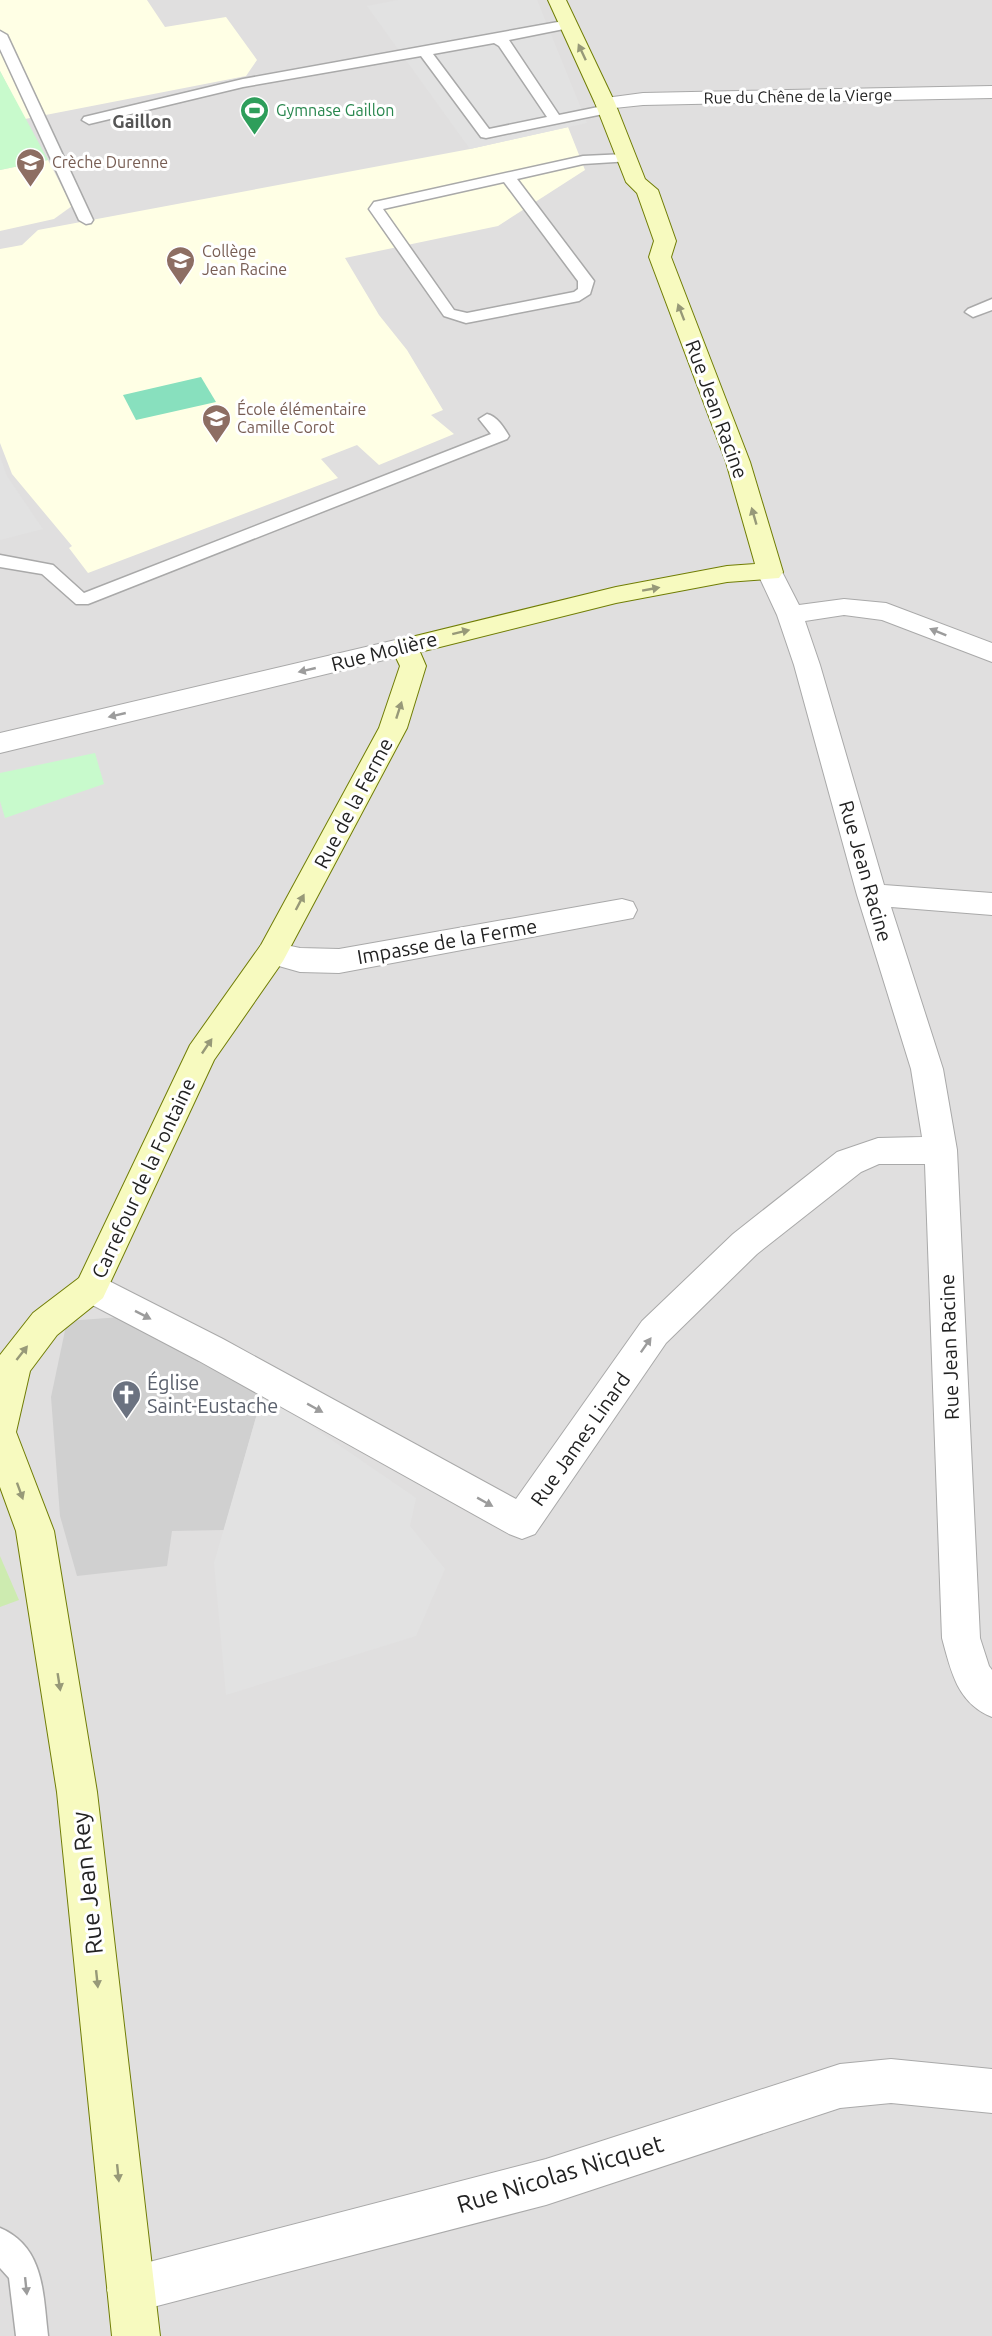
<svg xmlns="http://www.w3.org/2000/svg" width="992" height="2336" font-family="Ubuntu,sans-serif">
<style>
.residential{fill:#e0dfdf}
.education{fill:#ffffe5}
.religious{fill:#d0d0d0}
.grass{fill:#cdebb0}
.park{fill:#c8facc}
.pitch{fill:#88e0be}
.parking{fill:#e2e2e2}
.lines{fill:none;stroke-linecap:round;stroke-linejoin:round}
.lane-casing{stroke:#a9a9a9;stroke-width:3}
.street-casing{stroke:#a9a9a9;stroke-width:2}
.secondary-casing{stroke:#707d05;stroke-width:2}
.lane{fill:#fff;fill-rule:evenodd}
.street{fill:#fff;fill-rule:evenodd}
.secondary{fill:#f7fabf;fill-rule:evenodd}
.oneway{fill:#979978}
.oneway2{fill:#9c9c9c}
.labels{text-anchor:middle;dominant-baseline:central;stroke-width:6;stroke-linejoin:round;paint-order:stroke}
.far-street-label{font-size:16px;fill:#222;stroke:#fff}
.far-leisure-label{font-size:16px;fill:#27864d;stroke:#fff;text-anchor:start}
.far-education-label{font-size:16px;fill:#785e54;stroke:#fff;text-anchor:start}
.far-neighbourhood-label{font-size:18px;font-weight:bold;fill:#555;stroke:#fff}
.street-label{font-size:20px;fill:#222;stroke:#fff}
.worship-label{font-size:20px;fill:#5b616d;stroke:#fff;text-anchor:start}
.near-street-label{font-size:24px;fill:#222;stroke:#fff}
</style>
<rect width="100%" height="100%" fill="#f2efe9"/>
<rect class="residential" x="0" y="0" width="992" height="2336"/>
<g class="education">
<path d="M 0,0 L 147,0 L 165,27 L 226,17 L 257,60 L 246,76 L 25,119 L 0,71 Z"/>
<path d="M 568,127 L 585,170 L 498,226 L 345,258 L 379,315 L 407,350 L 443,410 L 431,415 L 454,434 L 379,465 L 357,445 L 321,459 L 338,478 L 88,573 L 69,548 L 72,546 L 12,474 L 0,443 L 0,249 L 22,245 L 38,230 L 470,149 Z"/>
<path d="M 48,160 L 72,206 L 54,219 L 0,231 L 0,170 Z"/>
</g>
<path class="religious" d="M 134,1316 L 263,1393 L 224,1530 L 172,1531 L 167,1566 L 77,1576 L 60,1516 L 51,1397 L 67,1321 Z"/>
<path class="grass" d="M 0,1556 L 19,1600 L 0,1607 Z"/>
<g class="park">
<path d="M 0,71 L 48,160 L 0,170 Z"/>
<path d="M 95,753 L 104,784 L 5,818 L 0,801 L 0,773 Z"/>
</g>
<path class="pitch" d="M 201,377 L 216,402 L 136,420 L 123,395 Z"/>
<g class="parking">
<path d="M 398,0 L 537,0 L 587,123 L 470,149 L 367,6 Z"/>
<path d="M 0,457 L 7,476 L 43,529 L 0,540 Z"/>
<path d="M 263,1393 L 416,1498 L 410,1526 L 445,1569 L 416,1636 L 226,1695 L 214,1563 Z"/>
</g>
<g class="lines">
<defs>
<g id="lane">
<path d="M 569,20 L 576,24 L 574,27 L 509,40 L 559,115 L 608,105 L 615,109 L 613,112 L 486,138 L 481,137 L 421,56 L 243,87 L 89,124 L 82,120 L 84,117 L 243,79 ZM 494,43 L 499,46 L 547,117 L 489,129 L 433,54 Z"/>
<path d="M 0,31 L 7,35 L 93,220 L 91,223 L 86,224 L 79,220 L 0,49 Z"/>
<path d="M 626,154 L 631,155 L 633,158 L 631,161 L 583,164 L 517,179 L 594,281 L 590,294 L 579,301 L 466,323 L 444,316 L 369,209 L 374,202 L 379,201 L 583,156 ZM 504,182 L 578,281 L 578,289 L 574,292 L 467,313 L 454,310 L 383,209 Z"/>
<path d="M 992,299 L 992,310 L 973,317 L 965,312 L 968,309 Z"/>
<path d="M 487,414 C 497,416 504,428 509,436 L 507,439 L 88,604 L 76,604 L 42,574 L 0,567 L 0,555 L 53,565 L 84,593 L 491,434 L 479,419 Z"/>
<path d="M 0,2228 C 45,2247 43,2295 48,2336 L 16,2336 L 9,2278 L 0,2268 Z"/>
</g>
<g id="street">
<path d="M 992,86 L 992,98 L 643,105 L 605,109 L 598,107 L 595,103 L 598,99 L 643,93 Z"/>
<path d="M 770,564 L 779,566 L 799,605 L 844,599 L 886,603 L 992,643 L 992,662 L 882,620 L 844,615 L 805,621 L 820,665 L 884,885 L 992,893 L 992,915 L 891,907 L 943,1069 L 957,1150 L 980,1638 L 989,1666 L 992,1670 L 992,1717 C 957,1703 951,1671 942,1638 L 925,1164 L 879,1164 L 861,1172 L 757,1254 L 666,1343 L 535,1534 L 522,1539 L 509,1534 L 199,1361 L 79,1298 L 74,1288 L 79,1278 L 91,1273 L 103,1278 L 223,1339 L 516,1499 L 642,1321 L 733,1234 L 837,1152 L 878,1138 L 922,1137 L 911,1069 L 857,895 L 794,665 L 777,615 L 757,572 L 761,566 Z"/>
<path d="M 404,638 L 413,641 L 417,647 L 413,653 L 0,753 L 0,733 Z"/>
<path d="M 622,899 L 633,902 L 637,910 L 633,918 L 339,973 L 300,972 L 261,961 L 257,953 L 261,945 L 272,942 L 300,948 L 339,949 Z"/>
<path d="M 891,2059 L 992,2069 L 992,2113 L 891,2103 L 840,2108 L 546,2205 L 130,2313 L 114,2306 L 107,2290 L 114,2274 L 130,2267 L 546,2159 L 840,2064 Z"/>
</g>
<path id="secondary" d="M 548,0 L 566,0 L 615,103 L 645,179 L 658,190 L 676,241 L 671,257 L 750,462 L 783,572 L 779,578 L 727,582 L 616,603 L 420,652 L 426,666 L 407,728 L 283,961 L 214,1060 L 103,1298 L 57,1335 L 30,1371 L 16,1432 L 54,1531 L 97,1792 L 160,2336 L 112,2336 L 57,1792 L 16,1531 L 0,1487 L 0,1355 L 33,1313 L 79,1278 L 190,1045 L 261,945 L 379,728 L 400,666 L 391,647 L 395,641 L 616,587 L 727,566 L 755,564 L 726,462 L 649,257 L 654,241 L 637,193 L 626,182 L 595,103 Z"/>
</defs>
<use href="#lane" class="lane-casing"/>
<use href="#street" class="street-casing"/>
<use href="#secondary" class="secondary-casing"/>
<use href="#lane" class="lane"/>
<use href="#street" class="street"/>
<use href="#secondary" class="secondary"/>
</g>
<defs><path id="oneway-solid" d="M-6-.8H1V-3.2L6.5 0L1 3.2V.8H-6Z" transform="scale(1.5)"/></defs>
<g class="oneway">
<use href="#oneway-solid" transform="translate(582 52) rotate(-115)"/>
<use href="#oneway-solid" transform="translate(681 312) rotate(-111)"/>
<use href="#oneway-solid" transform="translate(754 516) rotate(-106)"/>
<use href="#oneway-solid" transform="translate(651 589) rotate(-10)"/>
<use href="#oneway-solid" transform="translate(461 632) rotate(-14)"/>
<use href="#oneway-solid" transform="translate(399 710) rotate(-72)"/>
<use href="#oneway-solid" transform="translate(300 902) rotate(-62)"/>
<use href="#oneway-solid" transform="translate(207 1046) rotate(-56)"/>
<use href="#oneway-solid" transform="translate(22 1353) rotate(-52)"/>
<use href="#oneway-solid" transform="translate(20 1491) rotate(70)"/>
<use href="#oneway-solid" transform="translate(59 1682) rotate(81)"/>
<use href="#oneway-solid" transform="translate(97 1979) rotate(84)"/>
<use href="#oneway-solid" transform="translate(118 2173) rotate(84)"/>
</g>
<g class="oneway2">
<use href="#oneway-solid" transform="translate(938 632) rotate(-158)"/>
<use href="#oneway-solid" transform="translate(307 670) rotate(167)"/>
<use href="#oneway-solid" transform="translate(117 715) rotate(167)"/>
<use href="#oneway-solid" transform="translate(143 1315) rotate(27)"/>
<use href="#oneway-solid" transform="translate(646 1345) rotate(-55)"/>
<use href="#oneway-solid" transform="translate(315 1408) rotate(29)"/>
<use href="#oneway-solid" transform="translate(485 1502) rotate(29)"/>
<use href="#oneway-solid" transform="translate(26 2286) rotate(84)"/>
</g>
<defs>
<symbol id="stadium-pin" viewBox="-11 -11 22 30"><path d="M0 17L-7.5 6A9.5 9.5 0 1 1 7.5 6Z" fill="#2e9e5b" stroke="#fff"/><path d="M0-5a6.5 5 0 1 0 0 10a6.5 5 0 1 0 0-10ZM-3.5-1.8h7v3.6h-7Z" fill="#fff"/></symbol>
<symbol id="school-pin" viewBox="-11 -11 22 30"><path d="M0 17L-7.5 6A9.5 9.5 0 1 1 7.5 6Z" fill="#8d6e63" stroke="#fff"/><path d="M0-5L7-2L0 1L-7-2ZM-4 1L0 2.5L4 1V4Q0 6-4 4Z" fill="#fff"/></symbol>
<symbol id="church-pin" viewBox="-11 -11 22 30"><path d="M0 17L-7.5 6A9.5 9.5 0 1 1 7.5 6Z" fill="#6b7280" stroke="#fff"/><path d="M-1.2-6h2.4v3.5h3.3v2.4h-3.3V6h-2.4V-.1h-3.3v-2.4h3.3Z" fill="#fff"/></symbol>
</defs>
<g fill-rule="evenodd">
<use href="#stadium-pin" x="238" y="94" width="33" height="45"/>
<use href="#school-pin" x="14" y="146" width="33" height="45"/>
<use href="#school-pin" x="164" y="244" width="33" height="45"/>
<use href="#school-pin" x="200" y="402" width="33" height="45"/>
<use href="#church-pin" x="110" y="1378" width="33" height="45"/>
</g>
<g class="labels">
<g class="far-street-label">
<text transform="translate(798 96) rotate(-1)">Rue du Chêne de la Vierge</text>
</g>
<g class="far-leisure-label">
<text x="276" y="110">Gymnase Gaillon</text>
</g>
<g class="far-education-label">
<text x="52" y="162">Crèche Durenne</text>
<text x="202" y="251">Collège<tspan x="202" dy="18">Jean Racine</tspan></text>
<text x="237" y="409">École élémentaire<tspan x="237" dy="18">Camille Corot</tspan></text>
</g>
<g class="far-neighbourhood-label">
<text x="142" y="121">Gaillon</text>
</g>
<g class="street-label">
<text transform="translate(717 409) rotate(70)">Rue Jean Racine</text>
<text transform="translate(384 651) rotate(-14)">Rue Molière</text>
<text transform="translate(353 803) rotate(-62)">Rue de la Ferme</text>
<text transform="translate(866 871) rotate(74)">Rue Jean Racine</text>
<text transform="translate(447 941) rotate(-10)">Impasse de la Ferme</text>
<text transform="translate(143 1178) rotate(-65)">Carrefour de la Fontaine</text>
<text transform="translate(949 1347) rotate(-92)">Rue Jean Racine</text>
<text transform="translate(580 1439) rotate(-55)">Rue James Linard</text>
</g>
<g class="worship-label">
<text x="147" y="1382">Église<tspan x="147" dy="23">Saint-Eustache</tspan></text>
</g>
<g class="near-street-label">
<text transform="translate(87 1883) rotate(-96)">Rue Jean Rey</text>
<text transform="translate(560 2174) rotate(-17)">Rue Nicolas Nicquet</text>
</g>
</g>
</svg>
